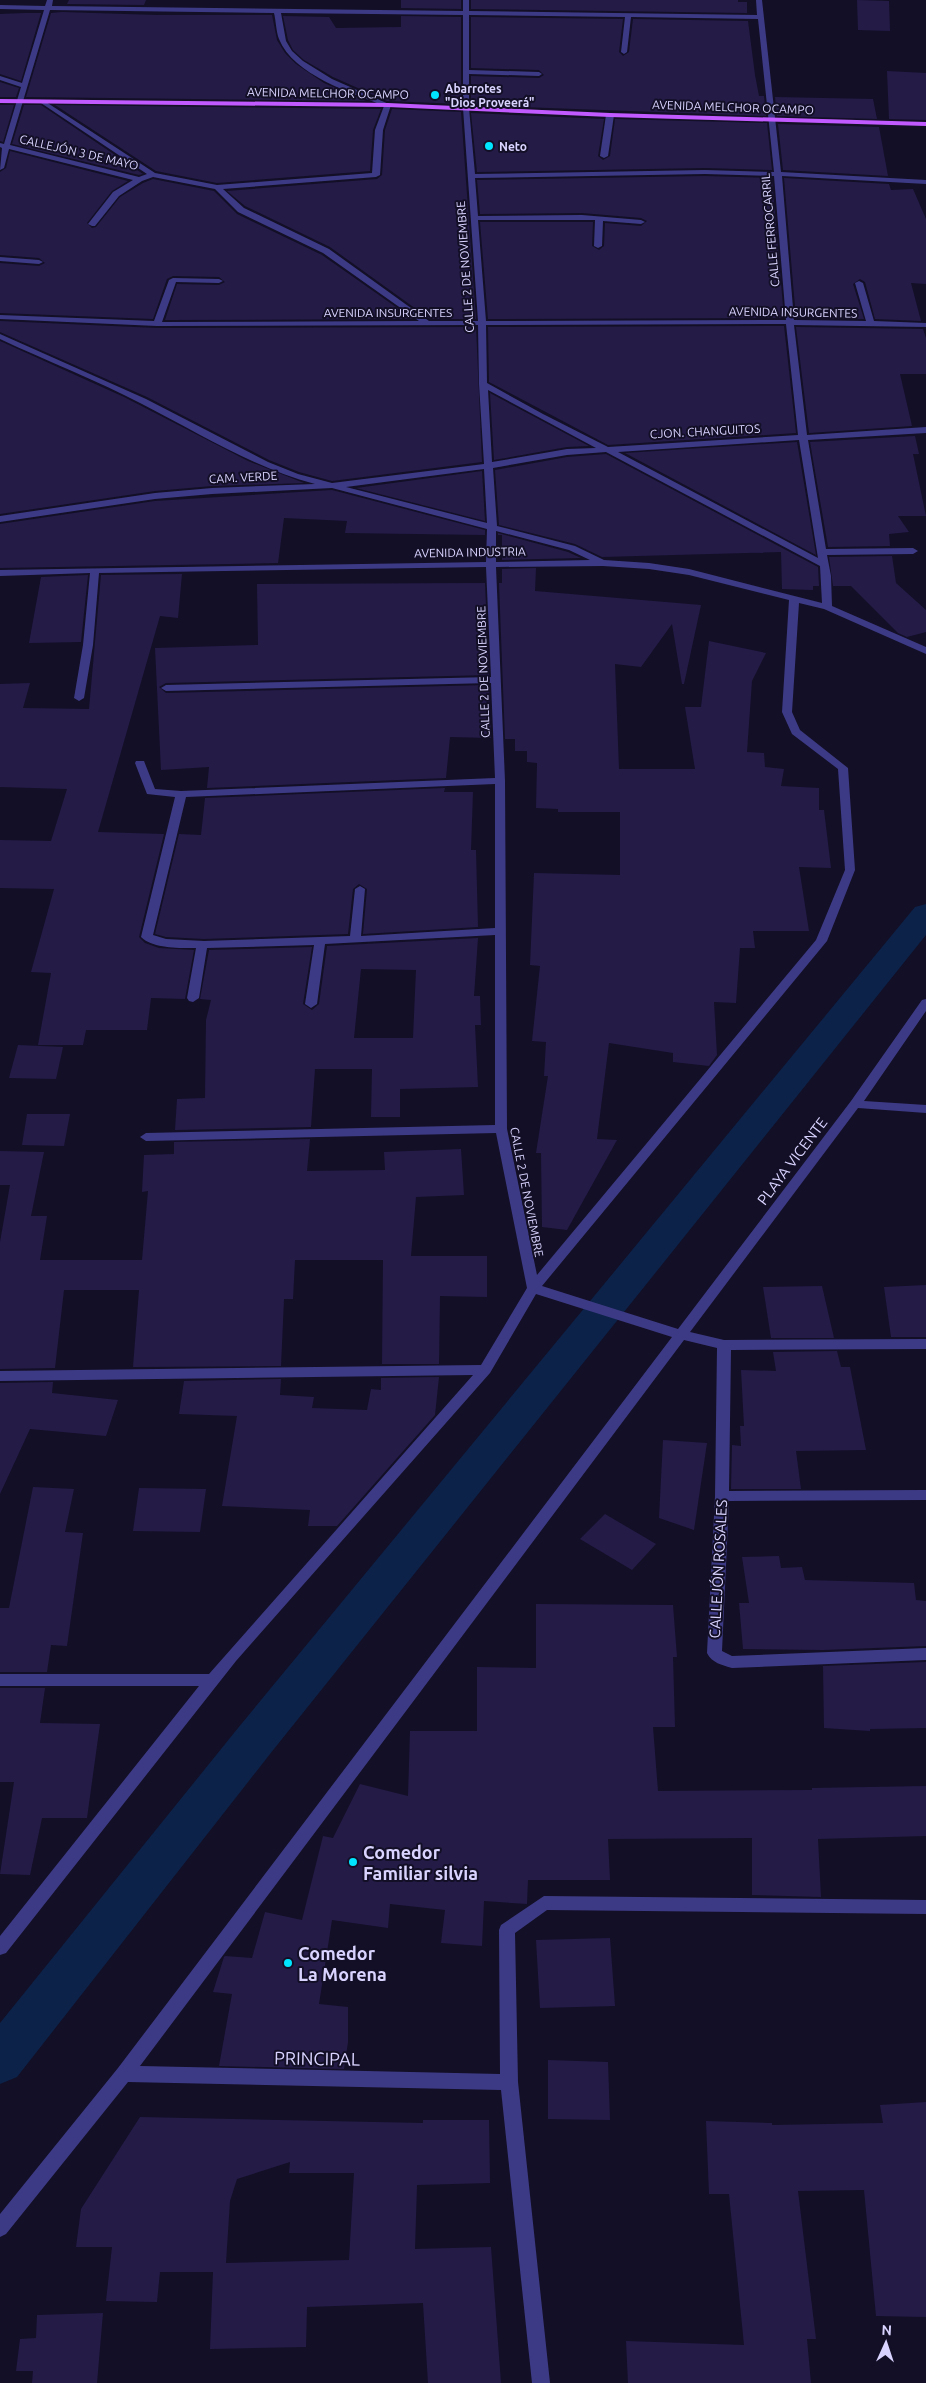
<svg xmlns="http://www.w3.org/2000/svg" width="926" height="2383" font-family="Ubuntu,sans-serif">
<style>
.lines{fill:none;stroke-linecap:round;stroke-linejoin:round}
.canal{fill:#0c2248;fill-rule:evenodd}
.building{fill:#241b47;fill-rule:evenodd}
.minor{fill:#3d3a85;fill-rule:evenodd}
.major{fill:#c25bff;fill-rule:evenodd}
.poi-dot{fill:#00e5ff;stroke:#130f26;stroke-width:2}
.labels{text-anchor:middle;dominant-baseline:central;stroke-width:4;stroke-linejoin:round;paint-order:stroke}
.far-poi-label{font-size:12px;font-weight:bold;fill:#d9d4ff;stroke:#130f26;text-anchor:start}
.far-street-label{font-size:12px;fill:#d9d4ff;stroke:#130f26}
.street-label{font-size:15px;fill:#d9d4ff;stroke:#130f26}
.near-poi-label{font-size:18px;font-weight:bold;fill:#d9d4ff;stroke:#130f26;text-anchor:start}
.near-street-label{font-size:18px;fill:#d9d4ff;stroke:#130f26}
</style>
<rect width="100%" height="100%" fill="#130f26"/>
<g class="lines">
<path class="canal" d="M 926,904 L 926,935 L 270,1754 L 17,2077 L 0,2084 L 0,2023 L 238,1728 L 915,907 Z"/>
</g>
<g class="building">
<path d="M 69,0 L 146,0 L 144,5 L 67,4 Z"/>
<path d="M 401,0 L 461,0 L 461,9 L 401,8 Z"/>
<path d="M 471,0 L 738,0 L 738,2 L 747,2 L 747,13 L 471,9 Z"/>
<path d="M 857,0 L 889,1 L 890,31 L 858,30 Z"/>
<path d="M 62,12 L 157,15 L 272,15 L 277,40 L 285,53 L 296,64 L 324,83 L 366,101 L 26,97 L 51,13 Z"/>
<path d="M 25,13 L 41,13 L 21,81 L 0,74 L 0,14 Z"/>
<path d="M 283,16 L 329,17 L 336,28 L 401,27 L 401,16 L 461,17 L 461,104 L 387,101 L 333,77 L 304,60 L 293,50 L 288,40 Z"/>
<path d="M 471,17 L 623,19 L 619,52 L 623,56 L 629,52 L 633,19 L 748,21 L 755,75 L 759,96 L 764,96 L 766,116 L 471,105 L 471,76 L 539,78 L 544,75 L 539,70 L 471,68 Z"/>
<path d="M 887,71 L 926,73 L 926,120 L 889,119 Z"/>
<path d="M 0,82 L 19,88 L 16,97 L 0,97 Z"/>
<path d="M 775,97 L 873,99 L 877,119 L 777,116 Z"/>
<path d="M 0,105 L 14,105 L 3,142 L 0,141 Z"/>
<path d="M 24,105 L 41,105 L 143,174 L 139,175 L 12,144 Z"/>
<path d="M 55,105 L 381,109 L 373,130 L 370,171 L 217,183 L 156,171 Z"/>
<path d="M 392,109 L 461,112 L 476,319 L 430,319 L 330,247 L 245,206 L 227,191 L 377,179 L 382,175 L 385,130 Z"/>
<path d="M 471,113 L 604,119 L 598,156 L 603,160 L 610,156 L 615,119 L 767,123 L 772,170 L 705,168 L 477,172 Z"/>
<path d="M 778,124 L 879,127 L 888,176 L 783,170 Z"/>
<path d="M 10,151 L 128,181 L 112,191 L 87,223 L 92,228 L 96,227 L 120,197 L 143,183 L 153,179 L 214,191 L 237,214 L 322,255 L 413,319 L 165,320 L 177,284 L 219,285 L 225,282 L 219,277 L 173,276 L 167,279 L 153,319 L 0,313 L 0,263 L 39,266 L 45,263 L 39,258 L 0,255 L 0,172 L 6,168 Z"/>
<path d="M 705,176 L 772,178 L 784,318 L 488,319 L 480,222 L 593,222 L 592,246 L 599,250 L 604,246 L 605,223 L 641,226 L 647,221 L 641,218 L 582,213 L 480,214 L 477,180 Z"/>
<path d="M 784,178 L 889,184 L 891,190 L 913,189 L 926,219 L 926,284 L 911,283 L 921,321 L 875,319 L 865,282 L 860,279 L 853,284 L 864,319 L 796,318 Z"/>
<path d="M 0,321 L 157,328 L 476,327 L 482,462 L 332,481 L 299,472 L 269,460 L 147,397 L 0,332 Z"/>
<path d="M 784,326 L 796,433 L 608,445 L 489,382 L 488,327 Z"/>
<path d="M 796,327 L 923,329 L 926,338 L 926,374 L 900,374 L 912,426 L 809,433 Z"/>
<path d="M 0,341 L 124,397 L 248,461 L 304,483 L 212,486 L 155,491 L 0,514 Z"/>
<path d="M 490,393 L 589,446 L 567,447 L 494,460 Z"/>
<path d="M 915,436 L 919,454 L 913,454 L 926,516 L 898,516 L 909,532 L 889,534 L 890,546 L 828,547 L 810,442 Z"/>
<path d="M 797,442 L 816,555 L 625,453 Z"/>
<path d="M 606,454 L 818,567 L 819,586 L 813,586 L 813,590 L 782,589 L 781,552 L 602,557 L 575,544 L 499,525 L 495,470 L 567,457 Z"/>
<path d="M 482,471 L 485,521 L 356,488 Z"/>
<path d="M 332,490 L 485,530 L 485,535 L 345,533 L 347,521 L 284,518 L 278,563 L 0,568 L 0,524 L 155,501 Z"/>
<path d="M 498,533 L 568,552 L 581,558 L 502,560 L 502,535 L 498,535 Z"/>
<path d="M 892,556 L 896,583 L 926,610 L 926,632 L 907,637 L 898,633 L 851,586 L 833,586 L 829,557 Z"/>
<path d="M 536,568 L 535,591 L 701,605 L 684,684 L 682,684 L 672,624 L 641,667 L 615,664 L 619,769 L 695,769 L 685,707 L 701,707 L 709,641 L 766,653 L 752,681 L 747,752 L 764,753 L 765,767 L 784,769 L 781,786 L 819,788 L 819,810 L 824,810 L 831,868 L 799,867 L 809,931 L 753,931 L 755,948 L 740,948 L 736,1003 L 714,1002 L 717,1055 L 709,1066 L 673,1062 L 673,1053 L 609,1043 L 597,1139 L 617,1140 L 567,1230 L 542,1227 L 541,1153 L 536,1153 L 548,1076 L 544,1076 L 546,1042 L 532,1041 L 540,966 L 530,965 L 534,873 L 620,875 L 620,812 L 558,812 L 558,809 L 536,808 L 537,763 L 527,762 L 527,751 L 515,751 L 515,739 L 505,739 L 499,583 L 502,583 L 502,569 Z"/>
<path d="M 182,574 L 178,618 L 160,616 L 98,832 L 164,834 L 139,937 L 145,943 L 159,948 L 194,950 L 185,999 L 151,998 L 147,1030 L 86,1030 L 83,1045 L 38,1045 L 51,973 L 31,972 L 54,889 L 0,888 L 0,840 L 51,841 L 67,789 L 0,787 L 0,684 L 30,683 L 23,708 L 89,709 L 101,575 Z"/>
<path d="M 88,575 L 81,642 L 29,643 L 41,577 Z"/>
<path d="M 485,583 L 489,675 L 166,683 L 159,687 L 166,693 L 489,685 L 491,738 L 450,737 L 446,778 L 207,788 L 209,767 L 161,770 L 155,648 L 258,645 L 257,584 Z"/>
<path d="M 445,788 L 444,792 L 473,792 L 471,850 L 476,850 L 478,927 L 363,934 L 367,889 L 359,884 L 353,889 L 348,934 L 204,939 L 166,937 L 155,934 L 179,834 L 201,835 L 205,798 Z"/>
<path d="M 478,938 L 474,996 L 480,996 L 481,1025 L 475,1025 L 478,1087 L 400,1089 L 400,1117 L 371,1117 L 372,1069 L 315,1069 L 311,1127 L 175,1130 L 177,1099 L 205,1098 L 206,1020 L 211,1000 L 200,999 L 209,950 L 312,947 L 303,1004 L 312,1010 L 319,1004 L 327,946 ZM 361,969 L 416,970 L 413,1038 L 354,1038 Z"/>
<path d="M 18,1045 L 63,1047 L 56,1079 L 9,1078 Z"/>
<path d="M 27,1114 L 70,1114 L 64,1146 L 22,1145 Z"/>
<path d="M 310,1139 L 307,1171 L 385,1170 L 384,1152 L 461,1149 L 464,1195 L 416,1197 L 411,1256 L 487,1256 L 487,1297 L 440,1296 L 439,1364 L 382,1364 L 383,1260 L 295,1260 L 293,1299 L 284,1299 L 281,1366 L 133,1367 L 139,1290 L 64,1290 L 55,1368 L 0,1369 L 0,1242 L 10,1185 L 0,1185 L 0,1151 L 44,1152 L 31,1216 L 47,1216 L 40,1260 L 142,1260 L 148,1191 L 142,1192 L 144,1155 L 174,1154 L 174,1142 Z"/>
<path d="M 926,1285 L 926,1337 L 891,1337 L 884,1287 Z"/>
<path d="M 822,1286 L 834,1338 L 771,1338 L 763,1287 Z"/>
<path d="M 837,1351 L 841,1367 L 850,1367 L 866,1450 L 796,1451 L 801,1489 L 731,1489 L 732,1445 L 741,1446 L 740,1426 L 744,1426 L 741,1370 L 776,1371 L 773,1352 Z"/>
<path d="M 439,1377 L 435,1415 L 337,1526 L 308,1526 L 310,1510 L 222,1506 L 237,1416 L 179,1414 L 184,1381 L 281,1379 L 280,1395 L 314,1397 L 312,1408 L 367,1410 L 371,1389 L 381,1390 L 381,1378 Z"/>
<path d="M 53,1382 L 52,1393 L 118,1400 L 106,1436 L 30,1429 L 0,1494 L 0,1383 Z"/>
<path d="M 663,1440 L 707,1443 L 694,1530 L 659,1518 Z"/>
<path d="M 33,1487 L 74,1489 L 65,1532 L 83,1533 L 67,1646 L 51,1645 L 47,1672 L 0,1672 L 0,1608 L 9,1608 Z"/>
<path d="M 139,1488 L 206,1489 L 200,1532 L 133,1531 Z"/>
<path d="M 605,1514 L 656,1544 L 632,1570 L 580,1539 Z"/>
<path d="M 779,1556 L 781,1568 L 802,1567 L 805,1580 L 914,1583 L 916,1600 L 926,1601 L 926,1646 L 823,1650 L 743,1649 L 739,1603 L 749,1603 L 742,1557 Z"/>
<path d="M 536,1604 L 673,1605 L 677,1657 L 673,1657 L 675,1727 L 653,1727 L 658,1791 L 812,1790 L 812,1788 L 926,1786 L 926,1836 L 818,1839 L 821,1897 L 752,1895 L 752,1838 L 608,1839 L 610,1880 L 528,1880 L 527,1904 L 484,1901 L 482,1946 L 441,1943 L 445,1910 L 390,1904 L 388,1928 L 332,1920 L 319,2004 L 348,2007 L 348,2042 L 344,2069 L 219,2066 L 232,1994 L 213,1992 L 224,1957 L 225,1956 L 252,1958 L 265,1912 L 302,1920 L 323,1836 L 333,1838 L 360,1784 L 408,1796 L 410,1731 L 477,1731 L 477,1667 L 536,1668 Z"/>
<path d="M 926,1662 L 926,1728 L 870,1729 L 870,1731 L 824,1728 L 823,1666 Z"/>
<path d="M 0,1688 L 45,1688 L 40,1723 L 100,1724 L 87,1818 L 42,1818 L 30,1875 L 0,1874 L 14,1782 L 0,1782 Z"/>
<path d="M 610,1938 L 615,2006 L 540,2008 L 536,1940 Z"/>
<path d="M 548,2060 L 608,2062 L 610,2120 L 548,2119 Z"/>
<path d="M 926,2102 L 926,2317 L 876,2316 L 864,2190 L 798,2191 L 816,2339 L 807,2339 L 811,2383 L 628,2383 L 626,2341 L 744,2345 L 729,2194 L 709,2194 L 706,2121 L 772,2123 L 772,2125 L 883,2123 L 880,2105 Z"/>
<path d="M 140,2117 L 423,2123 L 423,2120 L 489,2120 L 490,2183 L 417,2185 L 415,2249 L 491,2247 L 501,2383 L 428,2383 L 423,2303 L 307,2307 L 306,2347 L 210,2349 L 213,2272 L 160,2272 L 157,2302 L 106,2301 L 112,2247 L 76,2247 L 81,2209 ZM 290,2162 L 289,2173 L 354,2173 L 349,2260 L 226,2263 L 230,2201 L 237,2179 Z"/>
<path d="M 103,2313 L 97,2383 L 32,2383 L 33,2371 L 16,2371 L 20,2339 L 36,2338 L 37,2315 Z"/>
</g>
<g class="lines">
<g class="minor">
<path d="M 47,0 L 53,0 L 52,6 L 463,11 L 463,0 L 469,0 L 469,11 L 757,15 L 756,0 L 762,0 L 781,172 L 926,180 L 926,184 L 782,176 L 794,320 L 866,321 L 855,283 L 859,281 L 863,283 L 874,321 L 926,323 L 926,327 L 794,325 L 807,435 L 926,427 L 926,433 L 808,440 L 826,549 L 913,548 L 918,551 L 913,554 L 827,555 L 831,576 L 832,606 L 926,647 L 926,654 L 824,609 L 799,603 L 792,712 L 800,730 L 848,768 L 855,870 L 827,941 L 542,1286 L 678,1329 L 851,1101 L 922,1000 L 926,999 L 926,1011 L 864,1101 L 926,1105 L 926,1113 L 858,1108 L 690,1332 L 724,1340 L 926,1339 L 926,1349 L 731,1350 L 729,1491 L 926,1490 L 926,1500 L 729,1501 L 722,1651 L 732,1656 L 926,1648 L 926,1660 L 732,1668 C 722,1665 712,1663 707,1653 L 715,1496 L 717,1348 L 684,1340 L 140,2066 L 500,2074 L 499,1930 L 501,1925 L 544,1896 L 926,1900 L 926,1914 L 547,1910 L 515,1933 L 518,2082 L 550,2383 L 532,2383 L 501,2090 L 128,2082 L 6,2234 L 0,2237 L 0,2214 L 118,2068 L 672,1337 L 536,1294 L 490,1373 L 236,1661 L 6,1953 L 0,1955 L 0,1936 L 199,1686 L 0,1686 L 0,1674 L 209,1674 L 473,1375 L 0,1381 L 0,1371 L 481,1365 L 527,1288 L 496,1133 L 146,1141 L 140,1137 L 146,1133 L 495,1125 L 495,935 L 325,944 L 317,1004 L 311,1008 L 305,1004 L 314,945 L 207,948 L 199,998 L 193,1002 L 189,1001 L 187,998 L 196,948 C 180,948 153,949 141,937 L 175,797 L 147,794 L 135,763 L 136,761 L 144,761 L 155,789 L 181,791 L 495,778 L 491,683 L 166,691 L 161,688 L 166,685 L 491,677 L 486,567 L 99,573 L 93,645 L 84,698 L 79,701 L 74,698 L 83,645 L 90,573 L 0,576 L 0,570 L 486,562 L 487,529 L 332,488 L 212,494 L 155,499 L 0,522 L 0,516 L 155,493 L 212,488 L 315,484 C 254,468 199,433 142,404 C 96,380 47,361 0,339 L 0,334 L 146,399 L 268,462 L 298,474 L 332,483 L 484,464 L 479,384 L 478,325 L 157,326 L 0,319 L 0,315 L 154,321 L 169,280 L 173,278 L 219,279 L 223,281 L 219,283 L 176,282 L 162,322 L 419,321 L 323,253 L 238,212 L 215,189 L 153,177 L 142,181 L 119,196 L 95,226 L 92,226 L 88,224 L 113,192 L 133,180 L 9,149 L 4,168 L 0,170 L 2,148 L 0,147 L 0,143 L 4,144 L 21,87 L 0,80 L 0,76 L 22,83 L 44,10 L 0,9 L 0,5 L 45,6 ZM 50,10 L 274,13 C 276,21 276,31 279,39 C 294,76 351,92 384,106 L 375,130 L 372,173 L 217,185 L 155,173 L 43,100 L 41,101 L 41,103 L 147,174 L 139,177 L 10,145 ZM 281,13 L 463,15 L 463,108 L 478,321 L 429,321 L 329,249 L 244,208 L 223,189 L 376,177 L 380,175 L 383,130 L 391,105 L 332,79 L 303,61 L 292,51 L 286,41 ZM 469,15 L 625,17 L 621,52 L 624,54 L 627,52 L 631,17 L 758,19 L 774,172 L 705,170 L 475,174 L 469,108 L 469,74 L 539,76 L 542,74 L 539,72 L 469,70 ZM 705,174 L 774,176 L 786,320 L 486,321 L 478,220 L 595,220 L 594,246 L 598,248 L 602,246 L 603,221 L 641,224 L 645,222 L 641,220 L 582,215 L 478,216 L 475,178 ZM 786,324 L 798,435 L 608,447 L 543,414 L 487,383 L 486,325 ZM 488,390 L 596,448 L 567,449 L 492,462 ZM 799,440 L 818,558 L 618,452 ZM 606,452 L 820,566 L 822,603 L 689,569 L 649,563 L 604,560 L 575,546 L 497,526 L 493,468 L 567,455 ZM 484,469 L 487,523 L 346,487 ZM 496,531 L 569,550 L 590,560 L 496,562 ZM 603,566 L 649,569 L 689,575 L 789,600 L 782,712 L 792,734 L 838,769 L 845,870 L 816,940 L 537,1275 L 507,1129 L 505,781 L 496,567 ZM 495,784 L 495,928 L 361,936 L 365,889 L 360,886 L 355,889 L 350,936 L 204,941 L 166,939 L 153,935 L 186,797 Z"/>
<path d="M 610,113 L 614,115 L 608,156 L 604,158 L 600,156 L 606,115 Z"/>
<path d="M 0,257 L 39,260 L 43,262 L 39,264 L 0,261 Z"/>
</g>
<path class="major" d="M 0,99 L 388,103 L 610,113 L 926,122 L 926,126 L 610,117 L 388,107 L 0,103 Z"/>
</g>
<g class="poi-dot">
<circle cx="435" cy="95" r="5"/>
<circle cx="489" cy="146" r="5"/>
<circle cx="353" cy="1862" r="5"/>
<circle cx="288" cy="1963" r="5"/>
</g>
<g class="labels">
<g class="far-poi-label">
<text x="445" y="88">Abarrotes<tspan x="445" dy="14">"Dios Proveerá"</tspan></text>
<text x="499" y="146">Neto</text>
</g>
<g class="far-street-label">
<text transform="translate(328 93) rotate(1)">AVENIDA MELCHOR OCAMPO</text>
<text transform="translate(733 107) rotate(2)">AVENIDA MELCHOR OCAMPO</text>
<text transform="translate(79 152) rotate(13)">CALLEJÓN 3 DE MAYO</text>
<text transform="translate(770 230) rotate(-95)">CALLE FERROCARRIL</text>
<text transform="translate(465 267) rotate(-94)">CALLE 2 DE NOVIEMBRE</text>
<text x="388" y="312">AVENIDA INSURGENTES</text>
<text transform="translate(793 312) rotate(1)">AVENIDA INSURGENTES</text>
<text transform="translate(705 431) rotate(-3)">CJON. CHANGUITOS</text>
<text transform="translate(243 477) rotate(-3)">CAM. VERDE</text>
<text transform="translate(470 552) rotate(-1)">AVENIDA INDUSTRIA</text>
<text transform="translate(483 672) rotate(-92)">CALLE 2 DE NOVIEMBRE</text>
<text transform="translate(527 1192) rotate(79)">CALLE 2 DE NOVIEMBRE</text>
</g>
<g class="street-label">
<text transform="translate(792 1161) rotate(-53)">PLAYA VICENTE</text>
<text transform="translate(718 1569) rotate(-87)">CALLEJÓN ROSALES</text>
</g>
<g class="near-poi-label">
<text x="363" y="1852">Comedor<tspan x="363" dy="21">Familiar silvia</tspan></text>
<text x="298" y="1953">Comedor<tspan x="298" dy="21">La Morena</tspan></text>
</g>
<g class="near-street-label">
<text transform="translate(317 2058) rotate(1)">PRINCIPAL</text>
</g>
</g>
<g transform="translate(886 2343) rotate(3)" stroke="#130f26" stroke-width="4" paint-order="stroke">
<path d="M0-4L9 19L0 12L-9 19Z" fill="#d9d4ff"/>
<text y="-8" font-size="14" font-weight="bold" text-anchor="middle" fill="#d9d4ff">N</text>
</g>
</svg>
